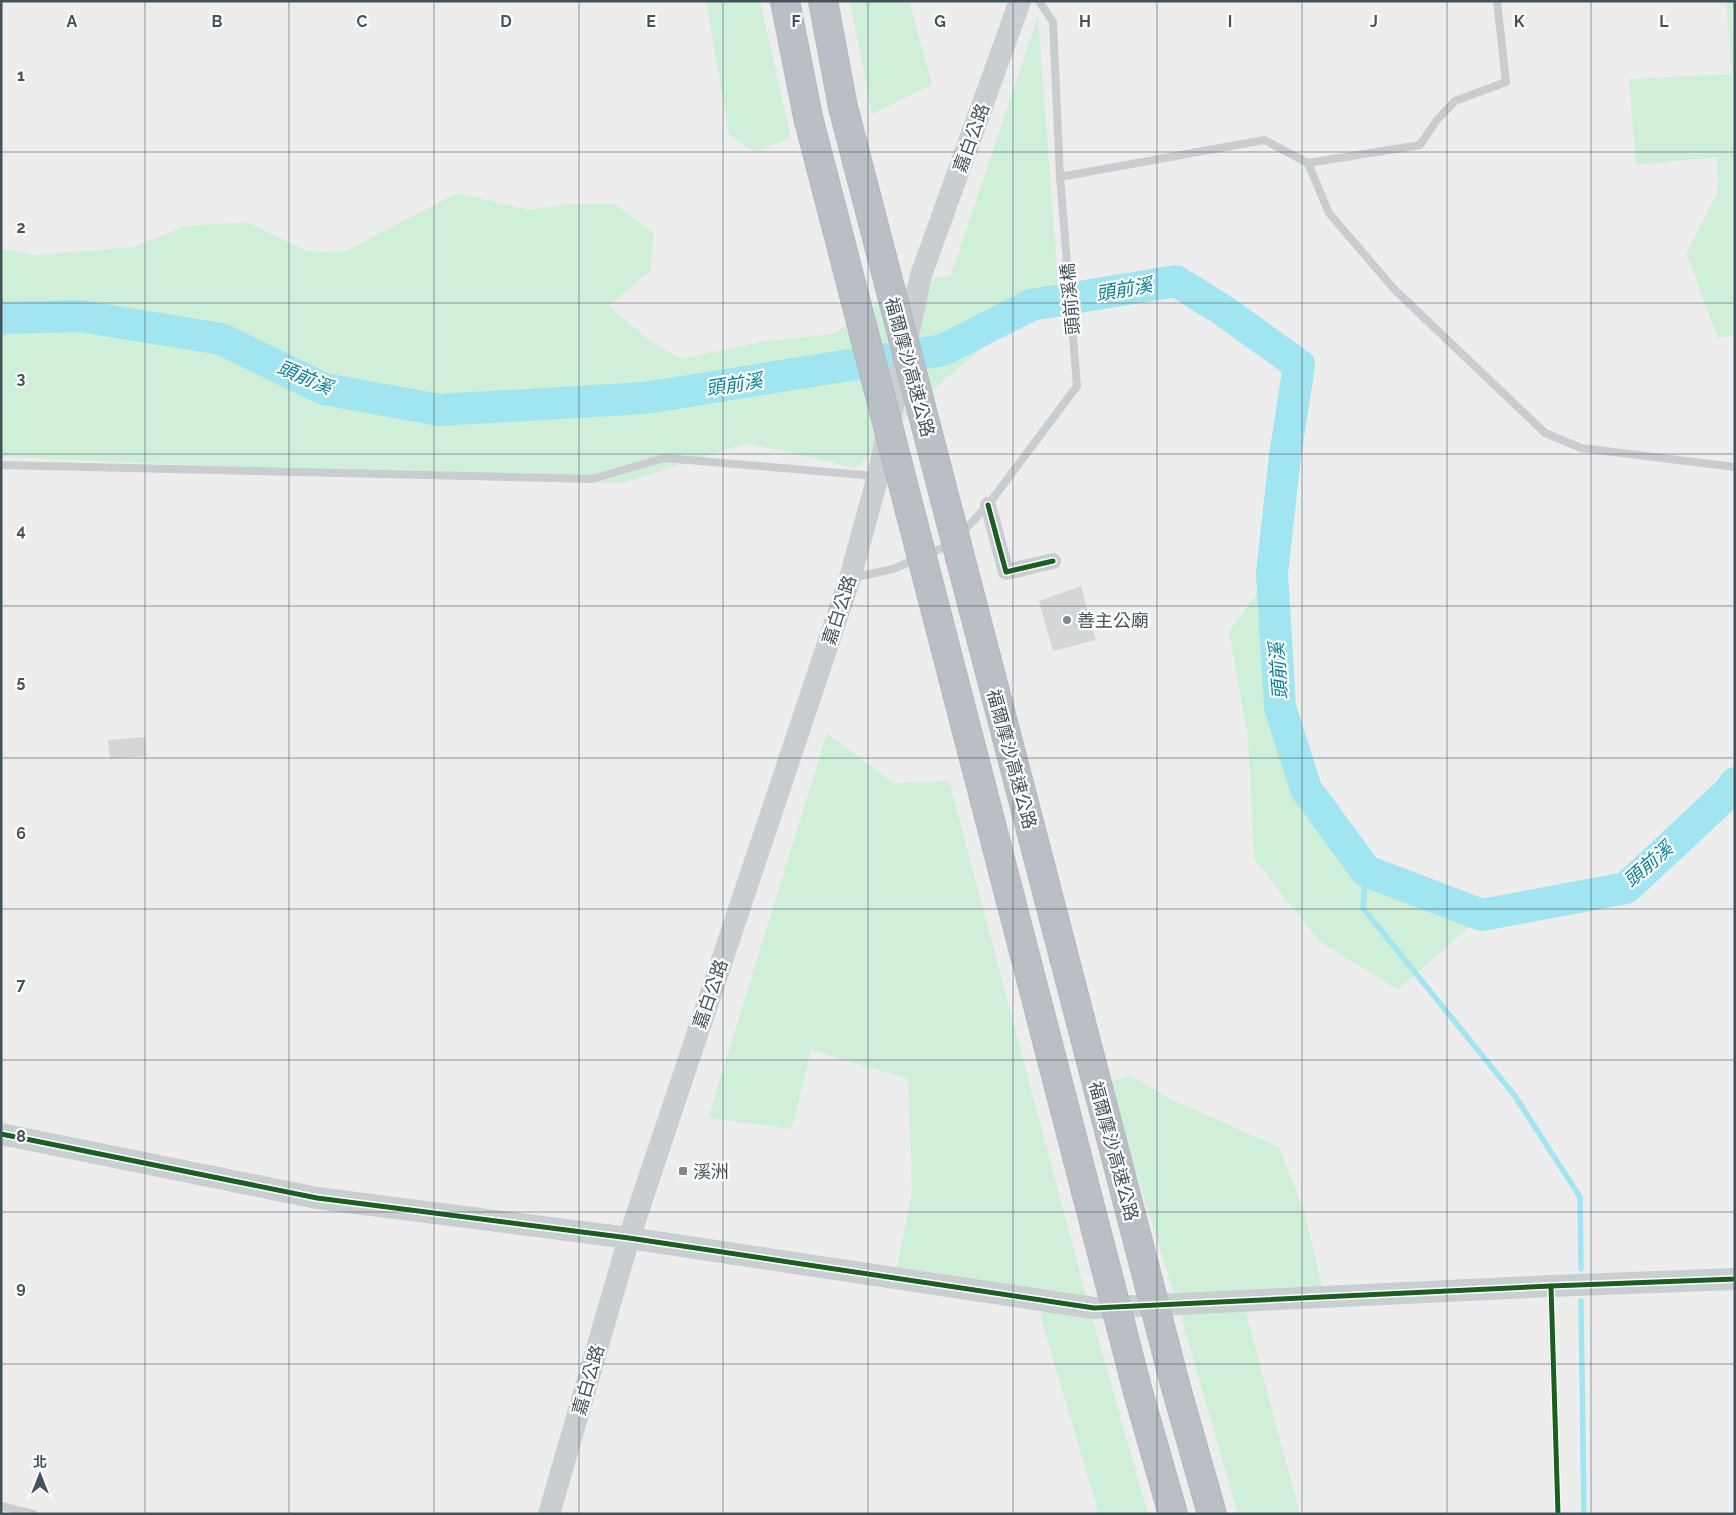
<svg xmlns="http://www.w3.org/2000/svg" width="1736" height="1515" font-family="Raleway,'Noto Sans TC',sans-serif">
<style>
.green{fill:#cfefd9}
.lines{fill:none;stroke-linecap:round;stroke-linejoin:round}
.stream{stroke:#a1e5f0;stroke-width:5.5}
.river{stroke:#a1e5f0;stroke-width:32}
.building{fill:#d5d6d7}
.highway-casing{stroke:#b2b8be;stroke-width:30}
.lane{stroke:#c9cdcf;stroke-width:8}
.street{stroke:#c9cdcf;stroke-width:16}
.secondary{stroke:#c9ced0;stroke-width:22}
.highway{stroke:#b9bfc4;stroke-width:28}
.highway-bridge-casing{stroke:#b2b8be;stroke-width:30;stroke-linecap:butt}
.highway-bridge{stroke:#b9bfc4;stroke-width:28}
.cycleway-casing{stroke:#fff;stroke-width:8}
.cycleway{stroke:#1b5e20;stroke-width:5}
.grid{fill:none;stroke:#44525b;stroke-width:1;stroke-opacity:0.55}
.poi-dot{fill:#80888e;stroke:#fff;stroke-width:2}
.labels{text-anchor:middle;dominant-baseline:central;stroke-width:4.5;stroke-linejoin:round;paint-order:stroke}
.street-label{font-size:18px;fill:#44525b;stroke:#fff}
.poi-label{font-size:18px;fill:#44525b;stroke:#fff;text-anchor:start}
.water-label{font-size:19px;font-style:italic;fill:#058297;stroke:#fff}
.grid-label{font-size:16px;text-anchor:middle;font-weight:bold;fill:#44525b;stroke:#fff;stroke-width:4.5;stroke-linejoin:round;paint-order:stroke}
</style>
<rect width="100%" height="100%" fill="#eeeded"/>
<g class="green">
<path d="M 706,1 L 760,1 L 791,138 L 755,152 L 729,135 Z"/>
<path d="M 850,1 L 909,1 L 932,85 L 872,114 Z"/>
<path d="M 1726,1 L 1735,1 L 1735,336 L 1718,338 L 1686,253 L 1718,191 L 1717,157 L 1636,165 L 1629,79 L 1732,74 Z"/>
<path d="M 1038,16 L 1058,283 L 941,383 L 856,468 L 747,443 L 623,483 L 1,457 L 1,249 L 34,255 L 133,247 L 186,226 L 247,222 L 307,251 L 342,253 L 457,193 L 529,210 L 567,204 L 615,204 L 654,233 L 650,271 L 609,306 L 651,342 L 682,359 L 760,342 L 832,334 L 906,285 L 951,275 Z"/>
<path d="M 1272,573 L 1280,707 L 1306,789 L 1366,871 L 1482,915 L 1398,990 L 1319,941 L 1254,859 L 1248,738 L 1229,631 Z"/>
<path d="M 827,733 L 894,783 L 949,781 L 1088,1303 L 1148,1514 L 1099,1514 L 1041,1319 L 1043,1296 L 895,1276 L 912,1192 L 908,1079 L 811,1050 L 792,1129 L 708,1118 Z"/>
<path d="M 1131,1076 L 1170,1099 L 1279,1147 L 1305,1214 L 1324,1294 L 1242,1298 L 1300,1514 L 1238,1514 L 1176,1300 L 1108,1082 Z"/>
</g>
<g class="lines">
<g class="stream">
<path d="M 1366,871 L 1363,908 L 1515,1096 L 1580,1197 L 1581,1269"/>
<path d="M 1581,1301 L 1584,1514"/>
</g>
<path class="river" d="M 1,318 L 80,316 L 221,339 L 324,389 L 439,410 L 645,398 L 943,350 L 1031,305 L 1176,281 L 1224,311 L 1299,365 L 1285,456 L 1272,573 L 1280,707 L 1306,789 L 1366,871 L 1482,915 L 1626,888 L 1729,792 L 1735,783"/>
</g>
<g class="building">
<path d="M 1081,586 L 1096,640 L 1053,651 L 1039,601 Z"/>
<path d="M 145,737 L 146,756 L 110,759 L 108,740 Z"/>
</g>
<g class="lines">
<defs>
<g id="highway">
<path d="M 785,1 L 808,117"/>
<path d="M 823,1 L 843,107"/>
<path d="M 1175,1384 L 1212,1514"/>
<path d="M 1138,1392 L 1173,1514"/>
</g>
</defs>
<use href="#highway" class="highway-casing"/>
<g class="lane">
<path d="M 1308,163 L 1420,145 L 1437,120 L 1455,101 L 1506,82 L 1497,1"/>
<path d="M 1060,177 L 1264,140 L 1308,163 L 1329,213 L 1394,289 L 1545,433 L 1581,448 L 1735,467"/>
<path d="M 1,465 L 592,479 L 664,458 L 875,476"/>
<path d="M 960,535 L 988,505 L 1077,386 L 1060,177 L 1053,22 L 1039,1"/>
<path d="M 852,578 L 893,569 L 952,544"/>
<path d="M 1551,1288 L 1558,1514"/>
<path d="M 1,1506 L 33,1514"/>
</g>
<path class="street" d="M 988,505 L 1006,572 L 1053,561"/>
<g class="secondary">
<path d="M 1,1134 L 317,1198 L 629,1238 L 1094,1308 L 1551,1286 L 1735,1279"/>
<path d="M 549,1514 L 629,1238 L 850,578 L 878,476 L 921,275 L 1020,1"/>
</g>
<use href="#highway" class="highway"/>
<defs>
<g id="highway-bridge">
<path d="M 843,107 L 1175,1384"/>
<path d="M 808,117 L 1138,1392"/>
</g>
</defs>
<use href="#highway-bridge" class="highway-bridge-casing"/>
<use href="#highway-bridge" class="highway-bridge"/>
<defs>
<g id="cycleway">
<path d="M 988,505 L 1006,572 L 1053,561"/>
<path d="M 1,1134 L 317,1198 L 629,1238 L 1094,1308 L 1551,1286 L 1735,1279"/>
<path d="M 1551,1286 L 1558,1514"/>
</g>
</defs>
<use href="#cycleway" class="cycleway-casing"/>
<use href="#cycleway" class="cycleway"/>
</g>
<path class="grid" d="M 145,1 L 145,1514M 289,1 L 289,1514M 434,1 L 434,1514M 579,1 L 579,1514M 723,1 L 723,1514M 868,1 L 868,1514M 1013,1 L 1013,1514M 1157,1 L 1157,1514M 1302,1 L 1302,1514M 1447,1 L 1447,1514M 1591,1 L 1591,1514M 1,152 L 1735,152M 1,303 L 1735,303M 1,454 L 1735,454M 1,606 L 1735,606M 1,758 L 1735,758M 1,909 L 1735,909M 1,1060 L 1735,1060M 1,1212 L 1735,1212M 1,1364 L 1735,1364"/>
<g class="poi-dot">
<circle cx="1067" cy="620" r="5"/>
<rect x="678" y="1166" width="10" height="10" rx="2.5"/>
</g>
<g class="labels">
<g class="street-label">
<text transform="translate(971 138) rotate(-70)">嘉白公路</text>
<text transform="translate(1070 299) rotate(-95)">頭前溪橋</text>
<text transform="translate(910 367) rotate(75)">福爾摩沙高速公路</text>
<text transform="translate(839 610) rotate(-72)">嘉白公路</text>
<text transform="translate(1012 759) rotate(75)">福爾摩沙高速公路</text>
<text transform="translate(710 994) rotate(-71)">嘉白公路</text>
<text transform="translate(1114 1151) rotate(75)">福爾摩沙高速公路</text>
<text transform="translate(588 1380) rotate(-74)">嘉白公路</text>
</g>
<g class="poi-label">
<text x="1077" y="620">善主公廟</text>
<text x="693" y="1171">溪洲</text>
</g>
<g class="water-label">
<text transform="translate(1124 289) rotate(-10)">頭前溪</text>
<text transform="translate(305 377) rotate(23)">頭前溪</text>
<text transform="translate(734 384) rotate(-9)">頭前溪</text>
<text transform="translate(1278 671) rotate(-94)">頭前溪</text>
<text transform="translate(1648 864) rotate(-41)">頭前溪</text>
</g>
</g>
<g class="grid-label">
<text x="72" y="27">A</text>
<text x="217" y="27">B</text>
<text x="362" y="27">C</text>
<text x="506" y="27">D</text>
<text x="651" y="27">E</text>
<text x="796" y="27">F</text>
<text x="940" y="27">G</text>
<text x="1085" y="27">H</text>
<text x="1230" y="27">I</text>
<text x="1374" y="27">J</text>
<text x="1519" y="27">K</text>
<text x="1664" y="27">L</text>
<text x="21" y="81">1</text>
<text x="21" y="233">2</text>
<text x="21" y="384">3</text>
<text x="21" y="536">4</text>
<text x="21" y="687">5</text>
<text x="21" y="839">6</text>
<text x="21" y="990">7</text>
<text x="21" y="1142">8</text>
<text x="21" y="1293">9</text>
</g>
<rect width="1736" height="1515" fill="none" stroke="#44525b" stroke-width="5"/>
<g transform="translate(40 1475)" stroke="#ffffff" stroke-width="4" paint-order="stroke">
<path d="M0-4L9 19L0 12L-9 19Z" fill="#44525b"/>
<text y="-8" font-size="14" font-weight="bold" text-anchor="middle" fill="#44525b">北</text>
</g>
</svg>
